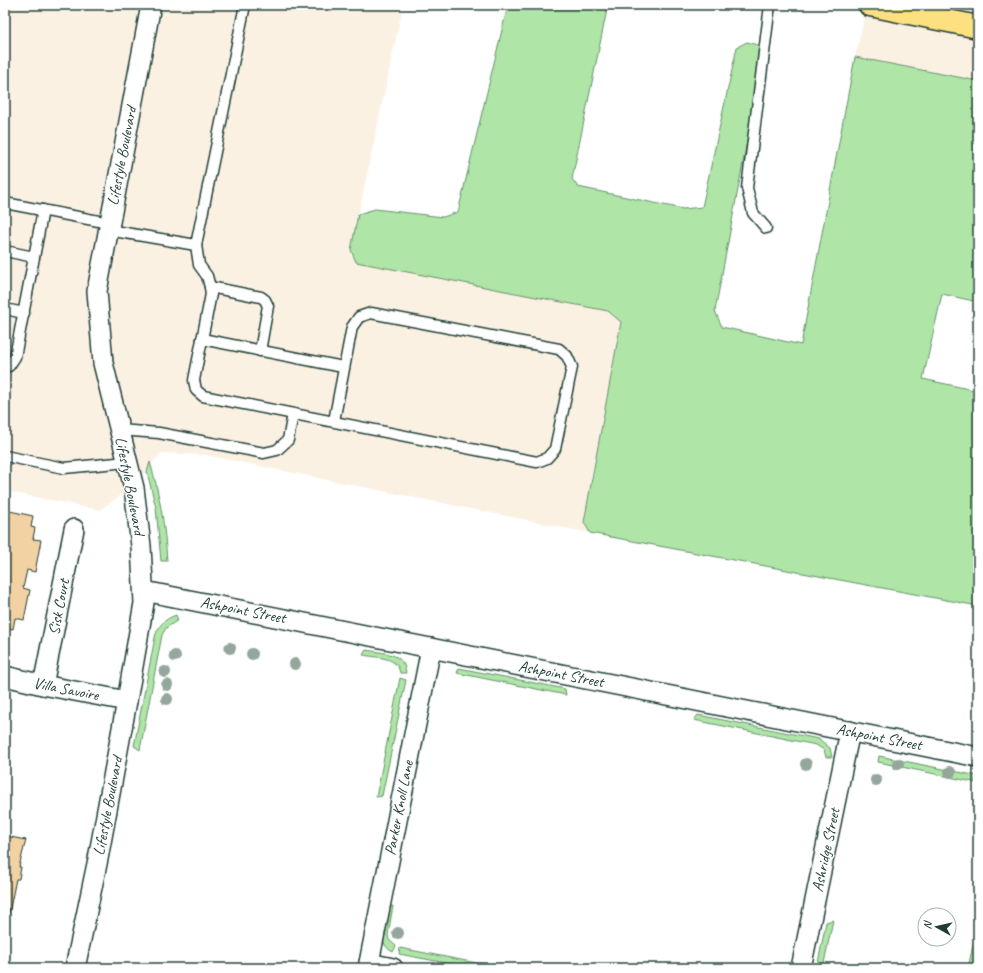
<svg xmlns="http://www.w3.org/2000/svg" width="983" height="973" font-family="Caveat,sans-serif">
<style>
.built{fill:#fbf1e3}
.green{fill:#afe5a7;stroke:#67916e}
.building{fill:#f2d1a3;stroke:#1f3d34}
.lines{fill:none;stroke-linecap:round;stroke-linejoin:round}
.lane-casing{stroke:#1f3d34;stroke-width:13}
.street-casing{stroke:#1f3d34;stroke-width:22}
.primary-casing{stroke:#1f3d34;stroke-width:25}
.lane{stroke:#fff;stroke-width:10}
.street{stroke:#fff;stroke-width:19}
.primary{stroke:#fde080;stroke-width:22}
.tree{fill:#94a79c}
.labels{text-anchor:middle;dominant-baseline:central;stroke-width:3;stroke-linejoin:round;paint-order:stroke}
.street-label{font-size:16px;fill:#1f3d34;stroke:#fff}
</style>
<rect width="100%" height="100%" fill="#fff"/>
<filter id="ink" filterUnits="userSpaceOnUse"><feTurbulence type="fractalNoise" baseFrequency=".025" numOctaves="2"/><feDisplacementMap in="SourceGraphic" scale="8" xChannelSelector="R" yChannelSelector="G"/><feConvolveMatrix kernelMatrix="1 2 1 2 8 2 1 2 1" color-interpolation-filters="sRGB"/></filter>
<g filter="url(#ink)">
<g class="built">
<path d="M 5,5 L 403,5 L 351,250 L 608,311 L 621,322 L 584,522 L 590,533 L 205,455 L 161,453 L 130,489 L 100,510 L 5,491 Z"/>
<path d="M 867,5 L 978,5 L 978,81 L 855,57 Z"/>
</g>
<g class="green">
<path d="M 508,5 L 608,5 L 572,179 L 578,187 L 683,209 L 702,207 L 737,47 L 747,42 L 761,46 L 763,57 L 715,311 L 722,327 L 801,345 L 855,57 L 978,81 L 978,199 L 974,218 L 978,219 L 978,302 L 942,294 L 923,379 L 978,391 L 978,606 L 590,533 L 584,522 L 621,322 L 608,311 L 356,262 L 351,250 L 358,214 L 375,209 L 443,217 L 458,212 Z"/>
<path d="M 150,462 C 160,495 165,527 167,561 L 161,561 L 156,508 L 147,472 Z"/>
<path d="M 176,615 L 178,620 L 166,628 L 162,635 L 140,750 L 134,746 L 155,637 C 158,625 165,619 176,615 Z"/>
<path d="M 366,650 C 383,653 404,652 406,673 L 400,673 C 397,656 377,658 363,655 Z"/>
<path d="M 459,668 L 565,689 L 566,695 L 457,673 Z"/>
<path d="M 400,678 L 406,680 L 382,796 L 376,797 Z"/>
<path d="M 698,715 L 819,739 L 830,748 L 832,757 L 826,757 L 824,750 L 816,745 L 694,720 Z"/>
<path d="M 879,756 L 978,776 L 978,783 L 878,762 Z"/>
<path d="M 393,906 L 388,935 L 389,940 L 396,946 L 393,952 C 376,944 384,922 387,907 Z"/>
<path d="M 833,920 L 823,968 L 817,968 L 826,922 Z"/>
<path d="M 978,922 L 978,968 L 968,968 Z"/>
<path d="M 400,948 L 502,968 L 472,968 L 399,954 Z"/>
</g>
<g class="building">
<path d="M 5,510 L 33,516 L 31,527 L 35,528 L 33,539 L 41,540 L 35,572 L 27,570 L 23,588 L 30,590 L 24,620 L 15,618 L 13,629 L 7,628 L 6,639 Z"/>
<path d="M 5,836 L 26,840 L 19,867 L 21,867 L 19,879 L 16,879 L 5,933 Z"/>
</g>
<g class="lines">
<defs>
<g id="lane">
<path d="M 245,5 L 196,245 L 199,265 L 207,276 L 210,287 L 211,294 L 194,380 L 196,390 L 203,396 L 537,462 L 547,458 L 555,449 L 572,367 L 567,356 L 559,349 L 371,313 L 359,317 L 352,327 L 334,421"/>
<path d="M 5,203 L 109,223"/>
<path d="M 766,228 L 753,213 L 747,188 L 770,5"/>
<path d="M 108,230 L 196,245"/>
<path d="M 5,251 L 34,257"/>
<path d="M 210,287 L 261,297 L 265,300 L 268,306 L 260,351"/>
<path d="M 5,309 L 24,313"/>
<path d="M 202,339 L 343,367"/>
<path d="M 5,367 L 9,366 L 15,357 L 43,210"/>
<path d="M 119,430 L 159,433 L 264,453 L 277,450 L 288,440 L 293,414"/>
<path d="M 5,456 L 64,468 L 127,462"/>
</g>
<g id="street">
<path d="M 144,591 L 978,757"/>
<path d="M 5,676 L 43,685 L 127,701"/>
<path d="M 43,685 L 74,529"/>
<path d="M 369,963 L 393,968"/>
<path d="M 75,968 L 98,859 L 127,701 L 144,603 L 141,546 L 134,488 L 103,363 L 97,291 L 151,5"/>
<path d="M 368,968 L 431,648"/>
<path d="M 801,968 L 850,731"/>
</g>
<path id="primary" d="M 870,5 L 978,27"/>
</defs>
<use href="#lane" class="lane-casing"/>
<use href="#street" class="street-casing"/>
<use href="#primary" class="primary-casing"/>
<use href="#lane" class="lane"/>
<use href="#street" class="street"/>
<use href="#primary" class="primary"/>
</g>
<g class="tree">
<circle cx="230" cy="648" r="6"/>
<circle cx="252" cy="654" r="6"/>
<circle cx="175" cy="656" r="6"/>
<circle cx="295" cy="664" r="6"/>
<circle cx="165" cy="672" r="6"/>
<circle cx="167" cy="685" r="6"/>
<circle cx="167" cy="699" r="6"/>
<circle cx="806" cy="764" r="6"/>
<circle cx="898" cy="764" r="6"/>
<circle cx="950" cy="772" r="6"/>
<circle cx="876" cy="780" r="6"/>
<circle cx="398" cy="933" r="6"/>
</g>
</g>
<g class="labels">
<g class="street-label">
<text transform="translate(122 156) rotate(-79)">Lifestyle Boulevard</text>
<text transform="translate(130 486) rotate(79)">Lifestyle Boulevard</text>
<text transform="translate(59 607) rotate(-79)">Sisk Court</text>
<text transform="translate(243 610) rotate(11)">Ashpoint Street</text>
<text transform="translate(561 674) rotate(11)">Ashpoint Street</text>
<text transform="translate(66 689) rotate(11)">Villa Savoire</text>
<text transform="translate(879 737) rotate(11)">Ashpoint Street</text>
<text transform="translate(108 806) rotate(-79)">Lifestyle Boulevard</text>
<text transform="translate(399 808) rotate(-79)">Parker Knoll Lane</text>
<text transform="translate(826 850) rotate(-78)">Ashridge Street</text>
</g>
</g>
<rect width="983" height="973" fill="none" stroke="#fff" stroke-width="20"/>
<rect x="10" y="10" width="963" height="953" fill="none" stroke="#1f3d34" stroke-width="1.5" filter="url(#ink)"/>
<g transform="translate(937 927) rotate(278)"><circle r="19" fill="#ffffff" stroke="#a5b1ae"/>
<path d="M0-3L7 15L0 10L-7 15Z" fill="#1f3d34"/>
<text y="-6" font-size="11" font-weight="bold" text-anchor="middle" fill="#1f3d34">N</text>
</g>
</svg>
